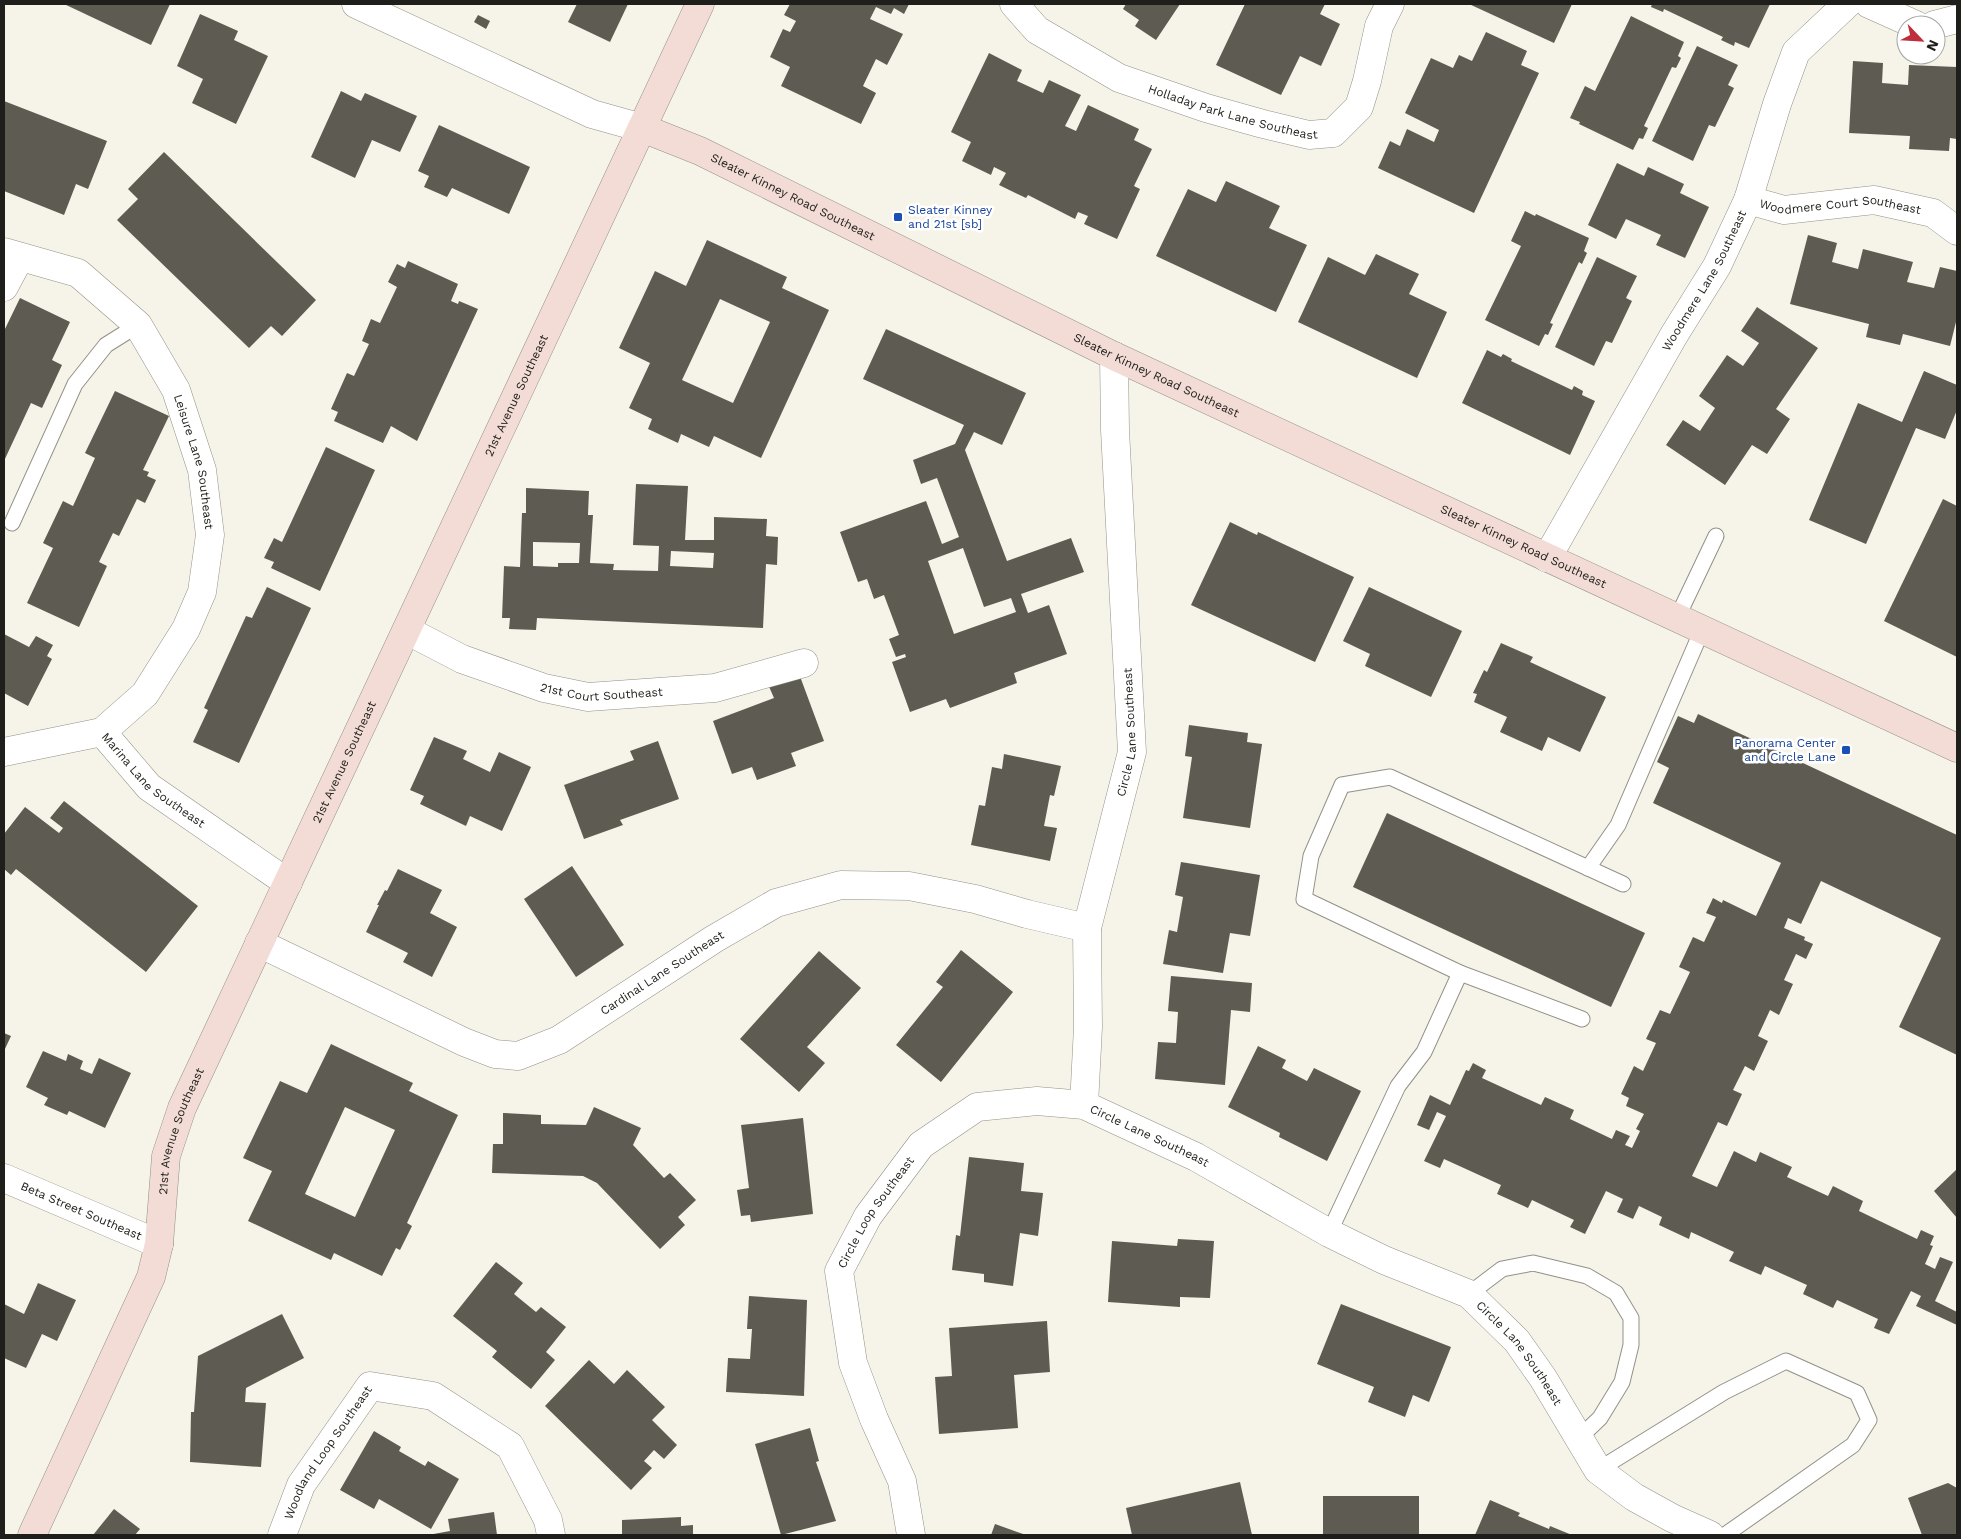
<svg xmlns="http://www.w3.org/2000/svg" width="1961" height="1539" font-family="'Work Sans',sans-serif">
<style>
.building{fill:#5e5c52;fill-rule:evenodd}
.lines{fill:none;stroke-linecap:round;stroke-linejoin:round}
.lane-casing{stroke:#939187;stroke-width:17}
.street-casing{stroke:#939187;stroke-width:29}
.secondary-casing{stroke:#939187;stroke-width:29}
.lane{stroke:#fff;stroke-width:15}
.street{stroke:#fff;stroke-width:28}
.secondary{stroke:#f3dcd6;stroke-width:28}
.transit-dot{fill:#1a4fb4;stroke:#fff;stroke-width:2}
.labels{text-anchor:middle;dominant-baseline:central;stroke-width:5;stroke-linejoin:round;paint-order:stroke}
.street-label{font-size:12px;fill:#1e1e1a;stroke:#fff}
.transit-label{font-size:12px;fill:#164399;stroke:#fff;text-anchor:start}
</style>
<rect width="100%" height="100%" fill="#f6f4e9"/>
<g class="building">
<path d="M 64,4 L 170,4 L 151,45 Z"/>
<path d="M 577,4 L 628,4 L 610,42 L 568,22 Z"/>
<path d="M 790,4 L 909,4 L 904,14 L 894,8 L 891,14 L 876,7 L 870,19 L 903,34 L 887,65 L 876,59 L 863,86 L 876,93 L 861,124 L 781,86 L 790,67 L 770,57 L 783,29 L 790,32 L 796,21 L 784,15 Z"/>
<path d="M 1126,4 L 1180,4 L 1156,40 L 1135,26 L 1139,20 L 1123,9 Z"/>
<path d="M 1245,4 L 1325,4 L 1320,14 L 1340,24 L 1321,66 L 1300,56 L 1281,95 L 1216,65 Z"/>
<path d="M 1469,4 L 1572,4 L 1554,43 Z"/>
<path d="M 1652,4 L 1770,4 L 1749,48 L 1735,42 L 1734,46 L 1721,40 L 1723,37 L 1664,9 L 1663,12 L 1651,7 Z"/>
<path d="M 200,14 L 238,31 L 234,40 L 268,56 L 236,124 L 192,103 L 203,79 L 177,66 Z"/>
<path d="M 478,15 L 490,21 L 486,29 L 474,22 Z"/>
<path d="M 1631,16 L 1684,42 L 1678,56 L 1681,58 L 1676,68 L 1672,67 L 1644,126 L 1648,128 L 1643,139 L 1639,138 L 1633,150 L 1579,124 L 1580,122 L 1570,118 L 1585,86 L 1595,91 Z"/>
<path d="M 1486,32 L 1527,51 L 1521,65 L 1539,73 L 1474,213 L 1378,168 L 1390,141 L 1400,146 L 1407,129 L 1434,142 L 1439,130 L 1405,113 L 1431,58 L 1453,68 L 1459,55 L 1472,61 Z"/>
<path d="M 1697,46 L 1738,65 L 1728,85 L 1734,88 L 1715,127 L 1709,125 L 1693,161 L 1652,141 Z"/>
<path d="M 989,53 L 1022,70 L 1017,81 L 1043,93 L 1049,80 L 1081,95 L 1065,126 L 1076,131 L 1088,105 L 1139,129 L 1134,140 L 1152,149 L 1134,186 L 1140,189 L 1117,239 L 1084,224 L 1088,216 L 1078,212 L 1075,219 L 1028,195 L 1026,198 L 999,185 L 1006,173 L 994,167 L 991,175 L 962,161 L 971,142 L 951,132 Z"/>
<path d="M 1853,61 L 1883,63 L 1882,83 L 1908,85 L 1909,65 L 1957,67 L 1957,139 L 1950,138 L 1949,151 L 1909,149 L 1910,136 L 1849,133 Z"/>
<path d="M 341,91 L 361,101 L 365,93 L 417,116 L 400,152 L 372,140 L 355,178 L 311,157 Z"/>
<path d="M 4,101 L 107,141 L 88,189 L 76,184 L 64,215 L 4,191 Z"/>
<path d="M 439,125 L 530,167 L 509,214 L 452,188 L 447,197 L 424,187 L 429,176 L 418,171 Z"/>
<path d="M 164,152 L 316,300 L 282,336 L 271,326 L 249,348 L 117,220 L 138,199 L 128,189 Z"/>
<path d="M 1617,163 L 1644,176 L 1648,167 L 1684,184 L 1680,193 L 1709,207 L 1685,258 L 1656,245 L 1661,235 L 1626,219 L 1616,239 L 1588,225 Z"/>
<path d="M 1226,181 L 1280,206 L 1269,228 L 1307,245 L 1276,312 L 1156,256 L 1188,189 L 1216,202 Z"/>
<path d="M 1525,211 L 1535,216 L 1536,214 L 1589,238 L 1584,251 L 1587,253 L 1582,264 L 1579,262 L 1550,323 L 1553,324 L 1548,335 L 1545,334 L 1539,346 L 1485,320 L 1521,246 L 1511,241 Z"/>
<path d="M 1808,235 L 1837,243 L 1832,262 L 1858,269 L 1863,249 L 1913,262 L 1907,282 L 1934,288 L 1940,267 L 1957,271 L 1957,318 L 1950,346 L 1903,334 L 1900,345 L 1866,337 L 1869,324 L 1790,304 Z"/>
<path d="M 707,240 L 787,277 L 782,288 L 829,310 L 761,458 L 714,436 L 709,447 L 681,434 L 678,443 L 648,429 L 652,419 L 629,408 L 650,363 L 619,348 L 655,271 L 686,286 ZM 720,299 L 770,322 L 733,403 L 682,380 Z"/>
<path d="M 1376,254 L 1419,274 L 1409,294 L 1447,312 L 1417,378 L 1298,322 L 1328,257 L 1365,275 Z"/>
<path d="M 1597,257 L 1637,276 L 1626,298 L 1632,301 L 1612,343 L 1606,341 L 1594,366 L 1555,347 Z"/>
<path d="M 408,261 L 458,284 L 451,301 L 458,304 L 459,301 L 478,309 L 417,441 L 391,426 L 383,443 L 334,421 L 338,412 L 331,409 L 347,373 L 354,376 L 369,344 L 362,341 L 371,319 L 380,323 L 397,287 L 388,282 L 397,264 L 405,268 Z"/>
<path d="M 20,298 L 70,322 L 52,360 L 62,365 L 42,408 L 31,403 L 4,461 L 4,331 Z"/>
<path d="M 1757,307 L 1818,348 L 1776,409 L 1790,419 L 1767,454 L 1752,445 L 1725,485 L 1666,445 L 1683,420 L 1700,431 L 1715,408 L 1699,396 L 1727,355 L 1743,366 L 1759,343 L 1741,331 Z"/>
<path d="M 886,329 L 1026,393 L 1002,445 L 974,432 L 965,450 L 1007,561 L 1071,538 L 1084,572 L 1021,594 L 1028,613 L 1049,605 L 1067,654 L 1014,673 L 1017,683 L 950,708 L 946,699 L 910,712 L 892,662 L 906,657 L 905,654 L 896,657 L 889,639 L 899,635 L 884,595 L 874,599 L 867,579 L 858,582 L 840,532 L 926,501 L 942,544 L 959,537 L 937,478 L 921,484 L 913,460 L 955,444 L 964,425 L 863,379 ZM 963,548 L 984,607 L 1011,598 L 1016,612 L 954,634 L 928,561 Z"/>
<path d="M 1487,350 L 1501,357 L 1503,354 L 1512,359 L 1511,361 L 1572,390 L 1574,386 L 1583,391 L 1582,395 L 1595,401 L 1570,455 L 1462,403 Z"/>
<path d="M 1924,371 L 1957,385 L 1957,410 L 1945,439 L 1916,428 L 1866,544 L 1809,520 L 1858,403 L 1902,422 Z"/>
<path d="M 115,391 L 169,416 L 143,470 L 149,472 L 147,476 L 156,480 L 145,503 L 137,499 L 119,536 L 113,533 L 99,562 L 107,566 L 79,627 L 27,603 L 53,548 L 43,543 L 63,501 L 73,506 L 95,458 L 85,453 Z"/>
<path d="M 326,447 L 375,470 L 320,591 L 271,568 L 274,562 L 264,558 L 274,538 L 282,542 Z"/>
<path d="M 636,484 L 688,486 L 685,540 L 714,540 L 714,517 L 767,519 L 766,536 L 778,537 L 777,565 L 766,564 L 763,628 L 537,618 L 536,630 L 509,629 L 510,618 L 502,618 L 504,566 L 520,567 L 522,513 L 526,513 L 526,488 L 589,491 L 588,515 L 593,515 L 590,563 L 614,564 L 613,570 L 658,571 L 659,546 L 633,545 ZM 533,542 L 580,543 L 579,563 L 558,563 L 558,567 L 533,566 ZM 671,551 L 714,553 L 713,568 L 670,566 Z"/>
<path d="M 1943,499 L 1957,506 L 1957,657 L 1884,621 Z"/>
<path d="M 1230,522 L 1257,535 L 1258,532 L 1354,577 L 1315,662 L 1191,605 Z"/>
<path d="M 267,587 L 311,608 L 239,763 L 193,742 L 208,710 L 204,708 L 246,616 L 252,618 Z"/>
<path d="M 1369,587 L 1462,631 L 1431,697 L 1365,666 L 1370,654 L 1343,641 Z"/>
<path d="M 4,634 L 29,647 L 36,636 L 53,645 L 47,656 L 52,659 L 28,706 L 4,693 Z"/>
<path d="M 1501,643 L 1533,657 L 1530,662 L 1606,697 L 1580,752 L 1548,737 L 1542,751 L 1500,732 L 1507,717 L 1474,702 L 1477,694 L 1473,693 L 1484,670 L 1487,672 Z"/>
<path d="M 798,671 L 824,741 L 791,753 L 796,766 L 757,780 L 752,767 L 732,774 L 713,721 L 774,698 L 767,682 Z"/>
<path d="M 1698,714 L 1957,835 L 1957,1055 L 1899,1027 L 1941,938 L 1821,881 L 1801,924 L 1788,918 L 1784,928 L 1805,937 L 1804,940 L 1813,944 L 1806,959 L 1796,954 L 1784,980 L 1793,984 L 1779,1015 L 1770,1010 L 1758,1036 L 1768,1041 L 1754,1071 L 1745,1066 L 1733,1090 L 1742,1094 L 1727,1126 L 1718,1122 L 1692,1176 L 1717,1187 L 1734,1151 L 1756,1162 L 1760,1152 L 1792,1167 L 1787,1177 L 1828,1196 L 1833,1186 L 1863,1201 L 1859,1211 L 1917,1239 L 1921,1230 L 1934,1236 L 1930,1245 L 1933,1246 L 1925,1264 L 1935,1269 L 1940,1257 L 1953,1262 L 1935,1301 L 1957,1312 L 1957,1325 L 1916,1306 L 1921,1296 L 1911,1291 L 1889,1334 L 1874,1328 L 1878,1319 L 1837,1300 L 1833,1308 L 1803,1294 L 1807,1285 L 1765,1266 L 1761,1275 L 1729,1261 L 1734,1252 L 1691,1232 L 1689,1239 L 1659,1225 L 1662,1217 L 1639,1206 L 1633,1219 L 1617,1212 L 1623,1199 L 1606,1191 L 1585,1234 L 1570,1227 L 1574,1220 L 1532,1200 L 1528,1208 L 1497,1194 L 1501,1185 L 1444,1159 L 1440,1168 L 1424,1161 L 1446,1116 L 1437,1112 L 1429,1130 L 1417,1125 L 1430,1095 L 1450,1105 L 1466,1070 L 1469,1071 L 1473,1063 L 1486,1070 L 1482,1078 L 1541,1105 L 1545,1097 L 1574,1110 L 1570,1119 L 1612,1139 L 1616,1130 L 1630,1136 L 1625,1145 L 1632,1148 L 1640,1131 L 1636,1129 L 1644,1114 L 1626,1106 L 1629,1098 L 1621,1094 L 1634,1066 L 1643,1071 L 1656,1043 L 1646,1039 L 1660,1010 L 1670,1014 L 1690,972 L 1679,967 L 1693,937 L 1704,942 L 1716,917 L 1706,913 L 1713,898 L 1722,903 L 1723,900 L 1756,916 L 1781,863 L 1653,803 L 1669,768 L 1657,762 L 1678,716 L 1694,723 Z"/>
<path d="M 1189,725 L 1248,733 L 1247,742 L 1262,744 L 1250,828 L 1183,818 L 1192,757 L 1185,756 Z"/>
<path d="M 434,737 L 467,751 L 463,759 L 490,772 L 499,752 L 531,767 L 502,831 L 470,816 L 466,826 L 420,804 L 424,796 L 410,790 Z"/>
<path d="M 658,741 L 679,799 L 620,820 L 623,825 L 584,839 L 564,785 L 634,760 L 630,751 Z"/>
<path d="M 1004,754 L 1061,766 L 1054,796 L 1050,795 L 1044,826 L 1057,828 L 1050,861 L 971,845 L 979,805 L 985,806 L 992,767 L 1002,769 Z"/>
<path d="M 64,801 L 198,906 L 146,972 L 16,869 L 11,875 L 4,869 L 4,834 L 25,807 L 59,833 L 63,828 L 50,818 Z"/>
<path d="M 1387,813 L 1645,933 L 1611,1007 L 1353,887 Z"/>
<path d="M 1181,862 L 1260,875 L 1250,936 L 1230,933 L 1223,973 L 1163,964 L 1169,930 L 1177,932 L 1183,897 L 1175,895 Z"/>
<path d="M 572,866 L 624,945 L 576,977 L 524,899 Z"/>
<path d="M 398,869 L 442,890 L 430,913 L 457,927 L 432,977 L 403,962 L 408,953 L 366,932 L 379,905 L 377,905 L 385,890 L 387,891 Z"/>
<path d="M 961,950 L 1013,992 L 941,1082 L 896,1045 L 943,987 L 936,982 Z"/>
<path d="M 819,951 L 861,988 L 807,1047 L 825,1063 L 799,1092 L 740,1039 Z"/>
<path d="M 1171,976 L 1252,983 L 1250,1012 L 1231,1010 L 1225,1085 L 1155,1079 L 1158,1042 L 1176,1043 L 1178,1012 L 1168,1011 Z"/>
<path d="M 4,1033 L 11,1036 L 4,1051 Z"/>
<path d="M 331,1044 L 413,1083 L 409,1091 L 458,1115 L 407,1223 L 412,1226 L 400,1250 L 396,1248 L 382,1276 L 334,1253 L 331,1260 L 248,1221 L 272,1171 L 243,1158 L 280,1081 L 307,1093 ZM 345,1107 L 395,1130 L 355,1217 L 305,1194 Z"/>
<path d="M 1258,1046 L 1286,1060 L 1282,1068 L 1307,1081 L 1314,1068 L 1361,1091 L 1327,1161 L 1279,1137 L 1280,1133 L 1228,1107 Z"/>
<path d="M 43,1051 L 66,1061 L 68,1054 L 83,1061 L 80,1069 L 92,1074 L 99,1058 L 131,1073 L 105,1128 L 69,1111 L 67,1115 L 44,1105 L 48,1098 L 26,1087 Z"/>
<path d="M 594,1107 L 641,1128 L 633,1145 L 664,1178 L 670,1173 L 696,1200 L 678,1217 L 685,1225 L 660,1249 L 597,1183 L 583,1176 L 492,1173 L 493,1144 L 503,1144 L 503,1113 L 541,1115 L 541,1124 L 586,1125 Z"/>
<path d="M 803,1118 L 813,1214 L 751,1222 L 750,1215 L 741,1216 L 737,1190 L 749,1188 L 741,1125 Z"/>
<path d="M 969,1157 L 1024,1163 L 1021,1191 L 1043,1193 L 1038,1236 L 1020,1233 L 1013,1286 L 984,1282 L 984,1274 L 952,1270 L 956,1235 L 960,1236 Z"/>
<path d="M 1957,1169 L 1957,1218 L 1934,1191 Z"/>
<path d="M 1178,1239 L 1214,1241 L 1210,1298 L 1180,1297 L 1180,1307 L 1108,1302 L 1112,1241 L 1177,1246 Z"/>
<path d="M 496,1262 L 523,1283 L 514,1294 L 536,1312 L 541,1307 L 566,1327 L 546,1352 L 555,1360 L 531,1389 L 492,1357 L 497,1351 L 453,1316 Z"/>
<path d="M 38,1283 L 76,1300 L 57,1341 L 42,1334 L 26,1368 L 4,1358 L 4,1304 L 24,1314 Z"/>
<path d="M 749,1296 L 807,1300 L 804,1396 L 726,1392 L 728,1358 L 750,1359 L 752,1329 L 747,1329 Z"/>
<path d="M 1341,1304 L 1451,1347 L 1429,1402 L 1413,1395 L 1405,1417 L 1368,1402 L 1374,1387 L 1317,1364 Z"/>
<path d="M 282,1314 L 304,1358 L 246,1388 L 245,1402 L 266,1403 L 261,1467 L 190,1462 L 191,1412 L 194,1412 L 198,1356 Z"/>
<path d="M 1047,1321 L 1050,1372 L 1014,1375 L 1018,1428 L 939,1434 L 935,1377 L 952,1376 L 949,1328 Z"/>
<path d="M 589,1360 L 614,1384 L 627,1370 L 665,1407 L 652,1420 L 677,1445 L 664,1459 L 654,1450 L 644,1461 L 652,1468 L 631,1490 L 545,1406 Z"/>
<path d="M 810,1428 L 819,1461 L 816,1462 L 836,1521 L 781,1535 L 755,1444 Z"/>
<path d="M 374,1431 L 401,1447 L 399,1451 L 425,1466 L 428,1461 L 459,1479 L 431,1529 L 379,1499 L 374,1509 L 340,1490 Z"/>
<path d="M 1240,1482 L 1252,1535 L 1132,1535 L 1126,1508 Z"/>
<path d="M 1948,1483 L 1957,1488 L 1957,1535 L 1922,1535 L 1908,1498 Z"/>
<rect x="1323" y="1496" width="96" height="39"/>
<path d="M 1490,1500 L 1520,1513 L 1518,1516 L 1549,1529 L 1550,1526 L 1572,1535 L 1475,1535 Z"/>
<path d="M 114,1509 L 140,1529 L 135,1535 L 93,1535 Z"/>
<path d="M 494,1512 L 497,1535 L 428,1535 L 450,1531 L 448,1519 Z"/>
<path d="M 681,1517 L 681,1526 L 693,1525 L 693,1535 L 622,1535 L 622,1520 Z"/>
<path d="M 995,1524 L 1026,1535 L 991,1535 Z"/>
</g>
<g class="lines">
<defs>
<g id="lane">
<path d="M 12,523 L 75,384 L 106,345 L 138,325"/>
<path d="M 1677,618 L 1716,536"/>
<path d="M 1588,868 L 1618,825 L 1702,630"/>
<path d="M 1582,1019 L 1460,973 L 1304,899 L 1311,856 L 1342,785 L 1390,777 L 1623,884"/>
<path d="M 1329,1233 L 1398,1086 L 1424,1052 L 1460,973"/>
<path d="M 1469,1294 L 1502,1269 L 1533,1263 L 1587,1276 L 1616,1293 L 1631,1318 L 1631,1345 L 1622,1382 L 1600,1418 L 1578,1439"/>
<path d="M 1598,1470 L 1724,1392 L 1786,1361 L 1857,1393 L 1869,1420 L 1853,1445 L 1725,1535"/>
</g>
<g id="street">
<path d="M 356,4 L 592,114 L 642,128"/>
<path id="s1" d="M 1014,4 L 1037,30 L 1119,78 L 1206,108 L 1263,124 L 1309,135 L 1333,133 L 1359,107 L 1367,81 L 1379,26 L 1390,4"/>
<path d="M 1869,4 L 1916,25"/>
<path d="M 1934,25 L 1957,19"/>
<path id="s2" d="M 1748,200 L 1784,210 L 1874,200 L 1933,213 L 1957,231"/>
<path id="s3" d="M 4,252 L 78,273 L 138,325 L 176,390 L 202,470 L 210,535 L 202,592 L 186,629 L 145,694 L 102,732"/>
<path d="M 4,287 L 20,257"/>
<path id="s4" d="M 1547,558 L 1674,335 L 1717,266 L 1748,200 L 1777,104 L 1796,52 L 1847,4"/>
<path id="s5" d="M 408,631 L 462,659 L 544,688 L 588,697 L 715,688 L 804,663"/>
<path id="s6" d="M 102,732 L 149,787 L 288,883"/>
<path d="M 4,752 L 102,732"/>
<path id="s7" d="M 259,943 L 464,1042 L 495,1054 L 518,1056 L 559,1040 L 714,939 L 776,903 L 841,885 L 909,886 L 975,899 L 1027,914 L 1087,928"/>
<path id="s8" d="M 1084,1105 L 1088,1027 L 1087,928 L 1132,752 L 1115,430 L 1114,356"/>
<path id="s9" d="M 4,1178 L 159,1244"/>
<path id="s10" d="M 282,1535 L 301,1485 L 370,1386 L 433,1396 L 510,1446 L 548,1520 L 551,1535"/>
<path id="s11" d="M 911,1535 L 902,1481 L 874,1419 L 853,1363 L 839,1271 L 868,1216 L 921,1145 L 977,1107 L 1037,1101 L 1084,1105 L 1196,1157 L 1329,1233 L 1384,1260 L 1469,1294 L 1517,1341 L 1543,1378 L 1598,1470 L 1634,1497 L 1672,1518 L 1710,1535"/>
</g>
<g id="secondary">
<path id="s12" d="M 642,128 L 700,151 L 1114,356 L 1957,748"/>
<path id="s13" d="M 32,1535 L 151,1277 L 159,1244 L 166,1156 L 182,1108 L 700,4"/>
</g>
</defs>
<use href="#lane" class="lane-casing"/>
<use href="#street" class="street-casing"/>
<use href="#secondary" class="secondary-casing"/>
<use href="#lane" class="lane"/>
<use href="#street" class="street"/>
<use href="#secondary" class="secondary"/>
</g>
<g class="transit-dot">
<rect x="893" y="212" width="10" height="10" rx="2.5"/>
<rect x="1841" y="745" width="10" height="10" rx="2.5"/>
</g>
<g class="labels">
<g class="street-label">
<text stroke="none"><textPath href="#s1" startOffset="249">Holladay Park Lane Southeast</textPath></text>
<text stroke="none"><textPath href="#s12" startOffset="166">Sleater Kinney Road Southeast</textPath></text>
<text stroke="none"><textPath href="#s2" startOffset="94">Woodmere Court Southeast</textPath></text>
<text stroke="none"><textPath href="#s4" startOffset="319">Woodmere Lane Southeast</textPath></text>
<text stroke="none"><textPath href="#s12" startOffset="571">Sleater Kinney Road Southeast</textPath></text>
<text stroke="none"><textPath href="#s13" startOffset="1244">21st Avenue Southeast</textPath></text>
<text stroke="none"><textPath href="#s3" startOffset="306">Leisure Lane Southeast</textPath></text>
<text stroke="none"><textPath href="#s12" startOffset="976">Sleater Kinney Road Southeast</textPath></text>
<text stroke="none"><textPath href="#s5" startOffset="206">21st Court Southeast</textPath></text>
<text stroke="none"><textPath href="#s8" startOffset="378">Circle Lane Southeast</textPath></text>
<text stroke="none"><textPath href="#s13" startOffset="839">21st Avenue Southeast</textPath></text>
<text stroke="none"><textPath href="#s6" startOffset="71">Marina Lane Southeast</textPath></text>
<text stroke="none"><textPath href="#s7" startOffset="451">Cardinal Lane Southeast</textPath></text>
<text stroke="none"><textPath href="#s13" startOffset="434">21st Avenue Southeast</textPath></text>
<text stroke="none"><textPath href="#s11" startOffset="674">Circle Lane Southeast</textPath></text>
<text stroke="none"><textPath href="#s9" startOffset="84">Beta Street Southeast</textPath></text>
<text stroke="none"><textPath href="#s11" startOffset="345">Circle Loop Southeast</textPath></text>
<text stroke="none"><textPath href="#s11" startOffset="1109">Circle Lane Southeast</textPath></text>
<text stroke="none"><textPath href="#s10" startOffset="95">Woodland Loop Southeast</textPath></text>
</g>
<g class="transit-label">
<text x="908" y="210">Sleater Kinney<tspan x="908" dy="14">and 21st [sb]</tspan></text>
<text x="1836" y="743" text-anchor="end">Panorama Center<tspan x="1836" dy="14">and Circle Lane</tspan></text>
</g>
</g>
<rect width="1961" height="1539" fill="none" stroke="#1e1e1a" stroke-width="10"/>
<g transform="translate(1921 40) rotate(115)"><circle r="24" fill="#ffffff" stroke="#a5a5a3"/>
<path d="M0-4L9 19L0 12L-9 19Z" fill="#be2e3e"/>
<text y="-8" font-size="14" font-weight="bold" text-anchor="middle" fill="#1e1e1a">N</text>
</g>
</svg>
